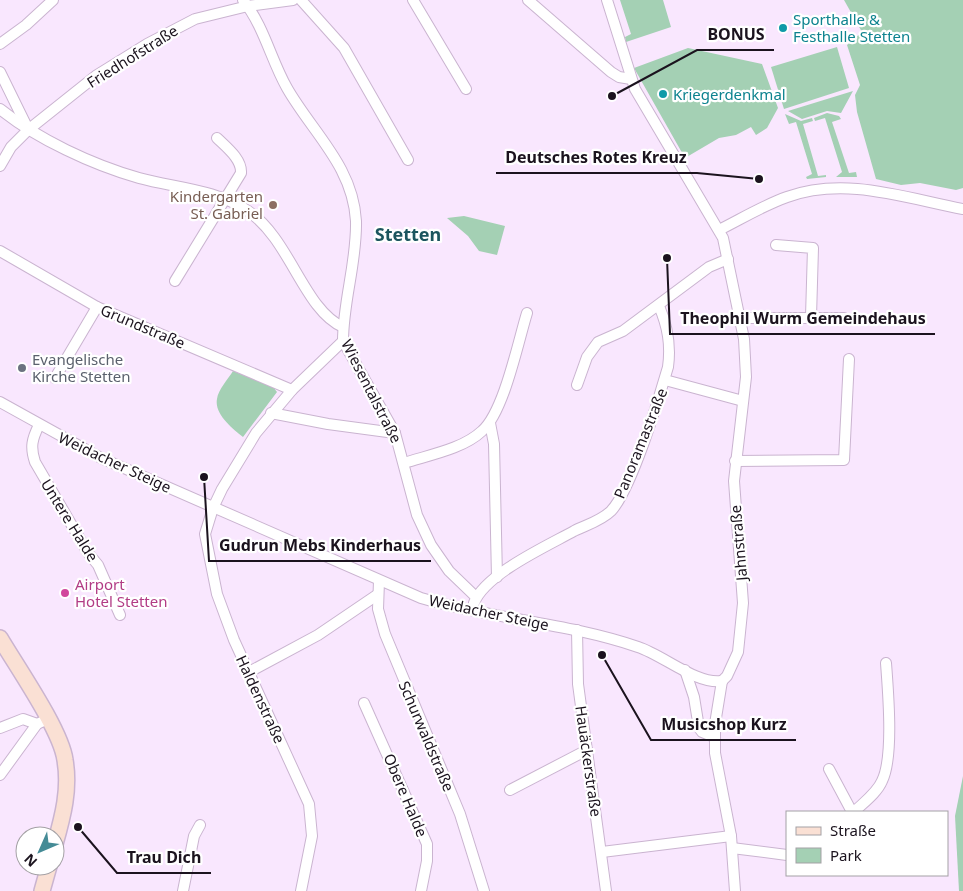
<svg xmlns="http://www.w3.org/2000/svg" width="963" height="891" font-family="'Noto Sans',sans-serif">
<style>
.green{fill:#a4d0b4}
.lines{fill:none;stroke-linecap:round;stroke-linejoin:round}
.street-casing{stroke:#cab4d0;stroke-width:12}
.secondary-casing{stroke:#cab4d0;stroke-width:18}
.street{stroke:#fff;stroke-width:10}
.secondary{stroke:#fae0d4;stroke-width:15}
.culture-dot{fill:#0f9aa8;stroke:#fff;stroke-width:2}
.education-dot{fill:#8d6e63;stroke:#fff;stroke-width:2}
.worship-dot{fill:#6b7280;stroke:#fff;stroke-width:2}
.hotel-dot{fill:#d1479c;stroke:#fff;stroke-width:2}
.labels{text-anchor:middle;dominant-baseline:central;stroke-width:4.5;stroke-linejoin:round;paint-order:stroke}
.culture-label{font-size:15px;fill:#0d838f;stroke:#fff;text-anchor:start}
.street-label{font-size:15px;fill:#1b131e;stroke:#fff}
.education-label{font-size:15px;fill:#785e54;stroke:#fff;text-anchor:end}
.worship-label{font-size:15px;fill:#5b616d;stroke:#fff;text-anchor:start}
.hotel-label{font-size:15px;fill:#b23c85;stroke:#fff;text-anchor:start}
.quarter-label{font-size:18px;font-weight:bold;fill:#1c555e;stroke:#fff}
.leader{fill:none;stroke:#1b131e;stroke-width:2}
.callout-dot{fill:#1b131e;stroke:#fff;stroke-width:2}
.callout-label{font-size:16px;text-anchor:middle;font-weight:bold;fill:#1b131e;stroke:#fff;stroke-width:4.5;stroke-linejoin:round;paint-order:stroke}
</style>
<rect width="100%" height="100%" fill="#f9e7fe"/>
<g class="green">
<path d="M 620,0 L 663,0 L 671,27 L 626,42 L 625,37 L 631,34 Z"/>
<path d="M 844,0 L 963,0 L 963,188 L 956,190 L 920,183 L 901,185 L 876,179 L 857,112 L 855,95 L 860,85 L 847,45 L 862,32 Z"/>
<path d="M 837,47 L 849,88 L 784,109 L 771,67 Z"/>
<path d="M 688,48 L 762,64 L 778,108 L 767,128 L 756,135 L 751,127 L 736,135 L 719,138 L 685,158 L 634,68 Z"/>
<path d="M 853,91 L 841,113 L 827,111 L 802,119 L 788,111 Z"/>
<path d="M 827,113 L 839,116 L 841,119 L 832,122 L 849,173 L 856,172 L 857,177 L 836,177 L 842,172 L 825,118 L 815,121 L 814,118 Z"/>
<path d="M 785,114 L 801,121 L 812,118 L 813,121 L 803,124 L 818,176 L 826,175 L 826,177 L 807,179 L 806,177 L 812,174 L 796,122 L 789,124 Z"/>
<path d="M 464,216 L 505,226 L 497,255 L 479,251 L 468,236 L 447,218 Z"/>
<path d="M 233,371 L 273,387 L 277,392 L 243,437 C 233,429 214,414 217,399 C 218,390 228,379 233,371 Z"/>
<path d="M 963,776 L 963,891 L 959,891 L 955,816 Z"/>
</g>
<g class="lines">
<defs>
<g id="street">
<path d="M 243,0 C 264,26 271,60 287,88 C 312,132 353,166 356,221 C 357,262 343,301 343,341 L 395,433 L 417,515 L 431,545 L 449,571 L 476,597"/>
<path d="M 301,0 L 344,48 L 408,160"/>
<path d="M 413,0 L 466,89"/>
<path d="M 528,0 L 611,72 L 619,77 L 631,79"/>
<path d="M 607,0 L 635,89 L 723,238 L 744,339 L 746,377 L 734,481 L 743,603 L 738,652 L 727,676 L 722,681"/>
<path d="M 0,44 L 26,25 L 53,0"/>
<path d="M 0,72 L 27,127"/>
<path d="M 0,109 C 37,139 93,165 139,178 C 176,188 215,189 248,211 C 290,239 304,310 343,327"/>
<path d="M 0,166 L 11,147 L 28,130 L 97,75 L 147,44 L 195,19 L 248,6 L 293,0"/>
<path d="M 719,230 C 741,219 764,205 787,197 C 845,176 905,198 963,209"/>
<path d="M 776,245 L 813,248 L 811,317"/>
<path d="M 0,251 L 97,307 L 292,390"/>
<path d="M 175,281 L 241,173 C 242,159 226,147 217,138"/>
<path d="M 739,318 L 844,318"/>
<path d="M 55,378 L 97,307"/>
<path d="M 665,380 L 743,401"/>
<path d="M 577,385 L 587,357 L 598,342 L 623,331 L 709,267 L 728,259"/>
<path d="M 0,402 L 101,458 L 421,598 C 492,619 568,623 638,647 C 663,655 697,685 722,681"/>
<path d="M 271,413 L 328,424 L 395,433"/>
<path d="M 490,423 L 494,444 L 497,577"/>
<path d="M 39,425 C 32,439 30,447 35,462 L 88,553 L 98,565 L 120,615"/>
<path d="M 735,461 L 844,460 L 849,359"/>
<path d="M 404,463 C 429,455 463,449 482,431 C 504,412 518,342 527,313"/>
<path d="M 379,581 L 378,609 L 385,634 L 460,814 L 484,891"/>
<path d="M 474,603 C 485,574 547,546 574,531 C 586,525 601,521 611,511 C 631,490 659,399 668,367 C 671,345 668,327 659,306"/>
<path d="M 577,630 L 578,684 L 606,891"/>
<path d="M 685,670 L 694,697 L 699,728 L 702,732 L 714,737"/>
<path d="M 249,672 L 318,635 L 377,595"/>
<path d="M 722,681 L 715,724 L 715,753 L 731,836 L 735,891"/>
<path d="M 364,703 L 427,844 L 427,861 L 421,891"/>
<path d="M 0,728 L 23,719 L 37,724"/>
<path d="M 829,769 L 852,812"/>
<path d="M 0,775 L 37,724 L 48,719"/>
<path d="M 510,790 L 587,750"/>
<path d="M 854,812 C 863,803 877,793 882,781 C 894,757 888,691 886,663"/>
<path d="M 732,848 L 787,855"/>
<path d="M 602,852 L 731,836"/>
<path d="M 183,891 L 194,836 L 200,825"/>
<path d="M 301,891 L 312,836 L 309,804 L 234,640 L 217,594 L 205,534 L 213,508 L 222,489 L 256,433 L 292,390 L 343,341"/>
</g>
<g id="secondary">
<path d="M 0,638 C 17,667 61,730 65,760 C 70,789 63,816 55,844"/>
<path d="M 42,891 L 49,866"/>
</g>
</defs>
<use href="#street" class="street-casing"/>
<use href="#secondary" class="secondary-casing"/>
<use href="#street" class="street"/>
<use href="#secondary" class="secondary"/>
</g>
<g class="culture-dot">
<circle cx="783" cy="28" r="5"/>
<circle cx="663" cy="94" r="5"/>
</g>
<circle class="education-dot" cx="273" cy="205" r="5"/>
<circle class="worship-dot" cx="22" cy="368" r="5"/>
<circle class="hotel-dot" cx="65" cy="593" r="5"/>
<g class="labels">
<g class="culture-label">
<text x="793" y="19">Sporthalle &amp;<tspan x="793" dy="17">Festhalle Stetten</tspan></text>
<text x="673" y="94">Kriegerdenkmal</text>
</g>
<g class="street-label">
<text transform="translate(132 56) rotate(-32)">Friedhofstraße</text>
<text transform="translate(143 326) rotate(23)">Grundstraße</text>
<text transform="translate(372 391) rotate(63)">Wiesentalstraße</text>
<text transform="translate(640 443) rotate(-68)">Panoramastraße</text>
<text transform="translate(115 462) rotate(25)">Weidacher Steige</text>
<text transform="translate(70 520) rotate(58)">Untere Halde</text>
<text transform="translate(738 543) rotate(-95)">Jahnstraße</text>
<text transform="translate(489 612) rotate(12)">Weidacher Steige</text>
<text transform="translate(261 699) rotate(65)">Haldenstraße</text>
<text transform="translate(427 736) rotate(67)">Schurwaldstraße</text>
<text transform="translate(589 761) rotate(82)">Hauäckerstraße</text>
<text transform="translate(406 795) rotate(67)">Obere Halde</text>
</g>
<g class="education-label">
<text x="263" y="196">Kindergarten<tspan x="263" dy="17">St. Gabriel</tspan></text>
</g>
<g class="worship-label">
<text x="32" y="359">Evangelische<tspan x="32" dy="17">Kirche Stetten</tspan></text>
</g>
<g class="hotel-label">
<text x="75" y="584">Airport<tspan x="75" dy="17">Hotel Stetten</tspan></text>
</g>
<g class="quarter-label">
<text x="408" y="234">Stetten</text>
</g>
</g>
<path class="leader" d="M612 96L697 50H774M759 179L697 173H496M667 258L670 334H935M204 477L209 561H431M602 655L651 740H796M78 827L117 873H211"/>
<g class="callout-dot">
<circle cx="612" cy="96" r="5"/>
<circle cx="759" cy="179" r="5"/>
<circle cx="667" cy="258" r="5"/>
<circle cx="204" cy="477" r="5"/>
<circle cx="602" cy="655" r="5"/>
<circle cx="78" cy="827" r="5"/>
</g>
<g class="callout-label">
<text x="736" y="40">BONUS</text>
<text x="596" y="163">Deutsches Rotes Kreuz</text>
<text x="803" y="324">Theophil Wurm Gemeindehaus</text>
<text x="320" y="551">Gudrun Mebs Kinderhaus</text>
<text x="724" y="730">Musicshop Kurz</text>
<text x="164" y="863">Trau Dich</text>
</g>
<rect x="786" y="811" width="162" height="65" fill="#ffffff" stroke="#a4a1a5"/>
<rect x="796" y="827" width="25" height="8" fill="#fae0d4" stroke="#a4a1a5"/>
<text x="830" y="836" font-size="15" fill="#1b131e">Straße</text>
<rect x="796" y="848" width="25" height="15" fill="#a4d0b4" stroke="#a4a1a5"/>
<text x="830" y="861" font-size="15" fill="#1b131e">Park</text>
<g transform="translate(40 851) rotate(225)"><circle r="24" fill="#ffffff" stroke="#a4a1a5"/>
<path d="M0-4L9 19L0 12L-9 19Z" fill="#458b96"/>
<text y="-8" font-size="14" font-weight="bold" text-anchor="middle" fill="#1b131e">N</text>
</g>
</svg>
